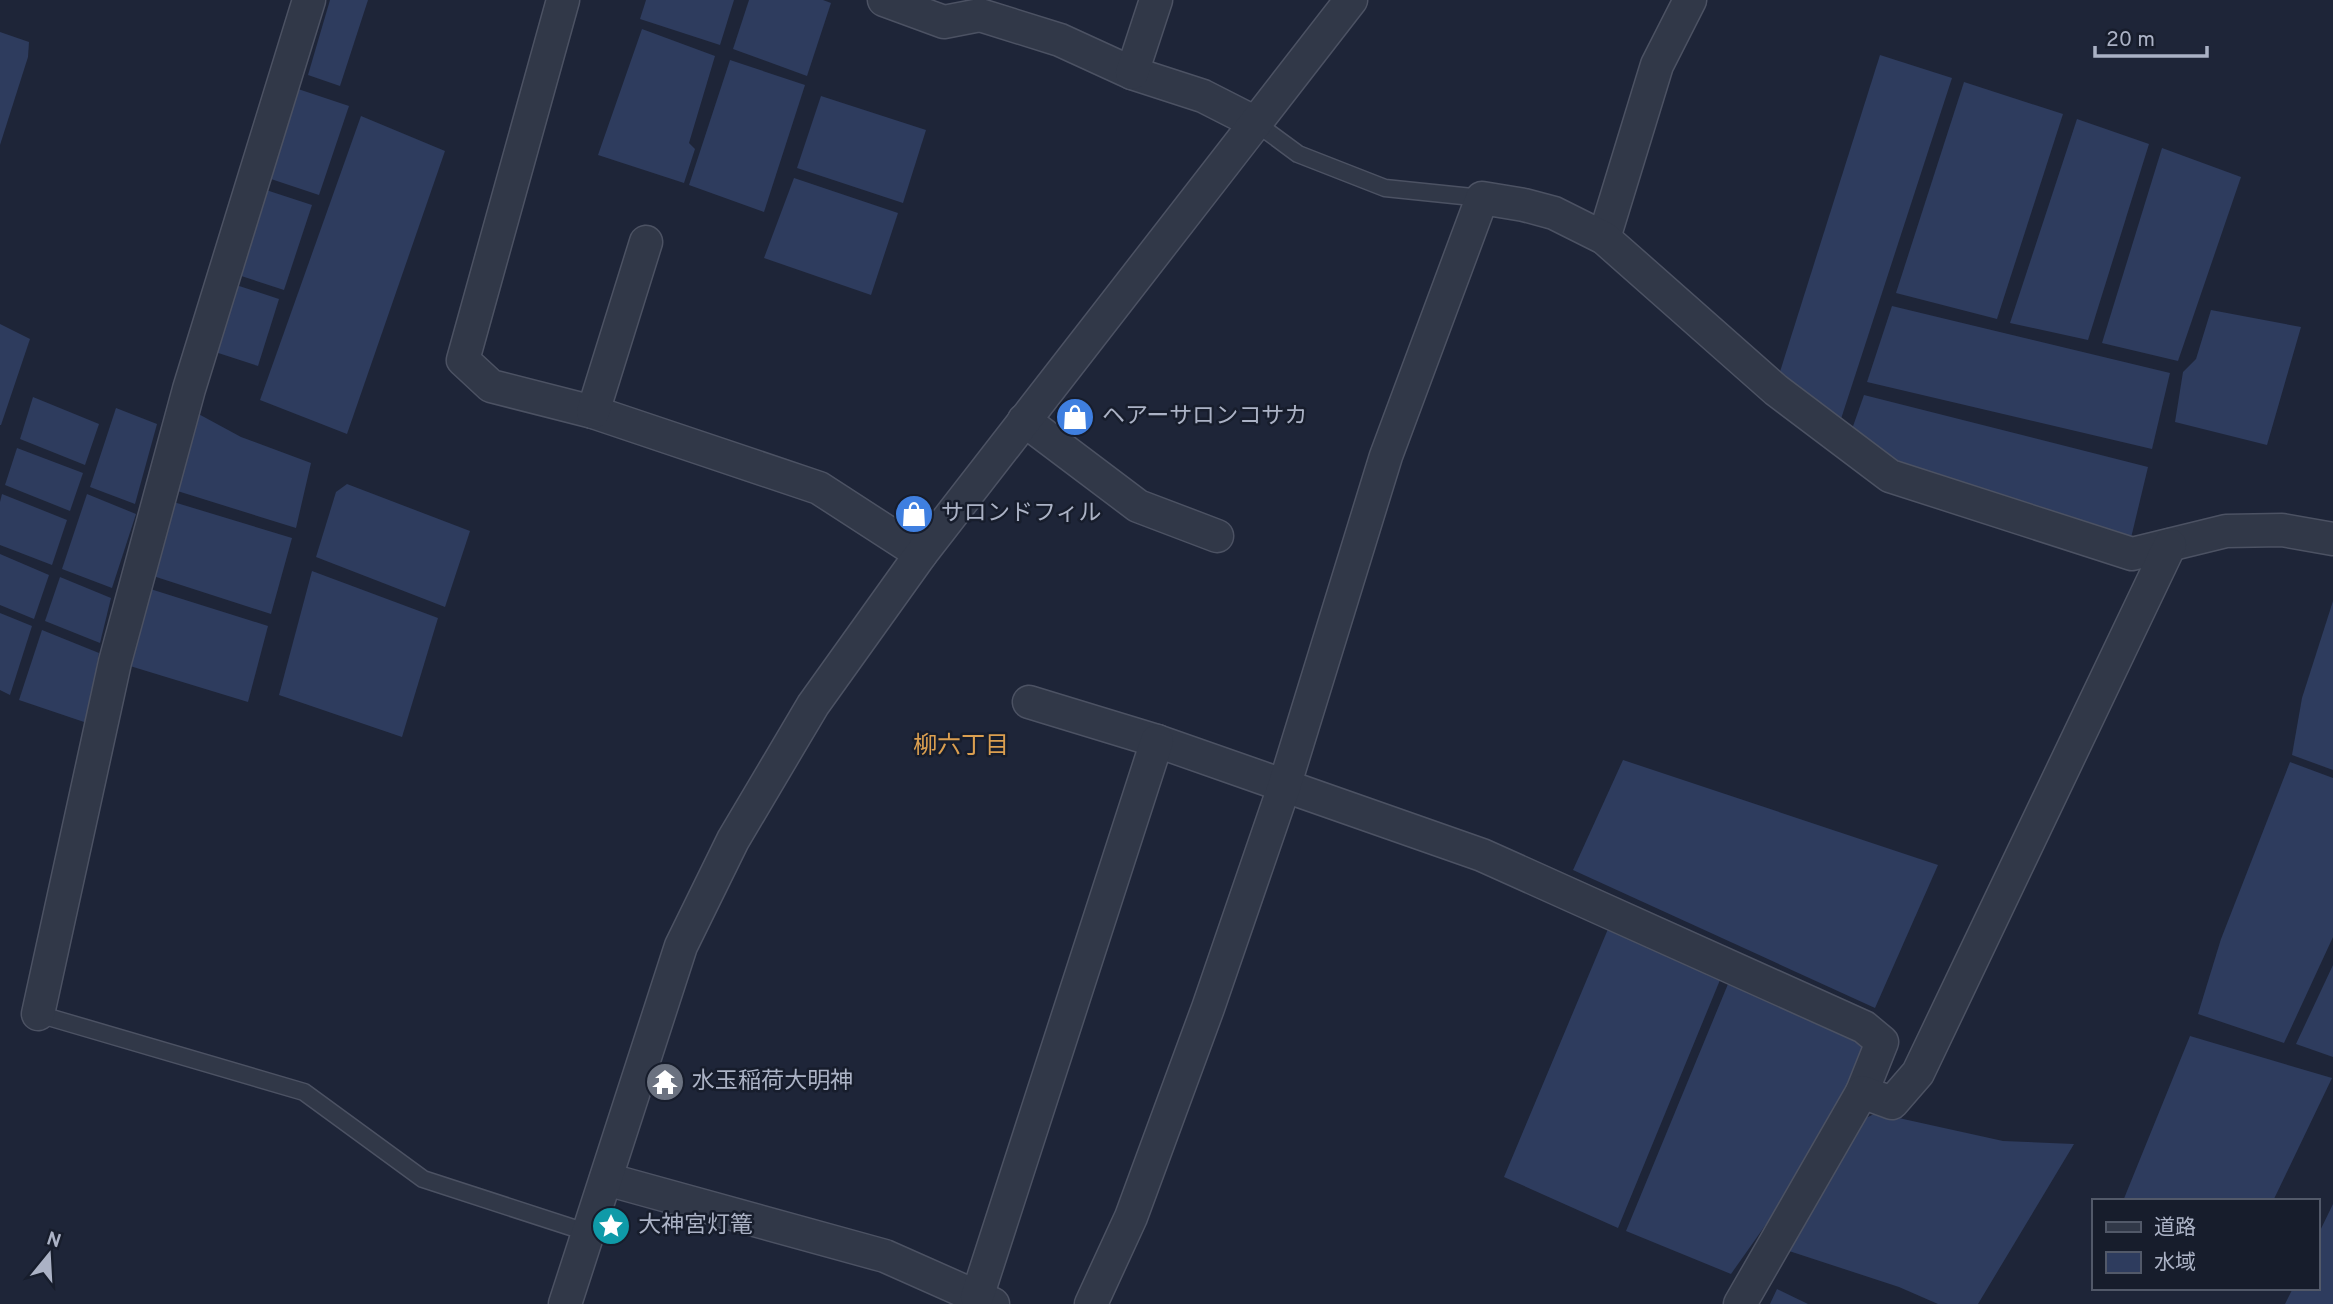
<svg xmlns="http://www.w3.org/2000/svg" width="2333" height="1304" font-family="Overpass,'Noto Sans JP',sans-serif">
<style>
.water{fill:#2e3c5e}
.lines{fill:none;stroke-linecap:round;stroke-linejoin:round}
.service-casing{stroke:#4c5263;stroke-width:19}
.minor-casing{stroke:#4c5263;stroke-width:35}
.service{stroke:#313848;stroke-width:16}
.minor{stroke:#313848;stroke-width:32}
.labels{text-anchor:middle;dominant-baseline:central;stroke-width:5;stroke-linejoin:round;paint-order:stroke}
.poi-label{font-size:23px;fill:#abb2c5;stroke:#171d2c;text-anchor:start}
.neighbourhood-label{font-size:24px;fill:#db9f50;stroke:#171d2c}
</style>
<rect width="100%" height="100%" fill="#1e2538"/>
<g class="water">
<path d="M 330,0 L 368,0 L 340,86 L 308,75 Z"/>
<path d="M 646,0 L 734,0 L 720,45 L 640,19 Z"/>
<path d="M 749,0 L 823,0 L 831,3 L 807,76 L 733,49 Z"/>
<path d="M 642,29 L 715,56 L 689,143 L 695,149 L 684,183 L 598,155 Z"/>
<path d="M 0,32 L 29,42 L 28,57 L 0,145 Z"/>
<path d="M 1880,55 L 1952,78 L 1840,422 L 1778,378 Z"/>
<path d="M 730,60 L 805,85 L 764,212 L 689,185 Z"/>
<path d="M 1964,82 L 2063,114 L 1997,319 L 1896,293 Z"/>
<path d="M 298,89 L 349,106 L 319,195 L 268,178 Z"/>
<path d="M 821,96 L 926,130 L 903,203 L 797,168 Z"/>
<path d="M 361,116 L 445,151 L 347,434 L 260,400 Z"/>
<path d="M 2077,119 L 2149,144 L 2088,340 L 2010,323 Z"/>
<path d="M 2162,148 L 2241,177 L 2178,361 L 2102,343 Z"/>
<path d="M 794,178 L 898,213 L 871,295 L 764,258 Z"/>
<path d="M 263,189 L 312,205 L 284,290 L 235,274 Z"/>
<path d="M 230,283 L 279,299 L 258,366 L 209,350 Z"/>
<path d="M 1892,306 L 2170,373 L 2152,449 L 1867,382 Z"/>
<path d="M 2211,310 L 2301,327 L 2267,445 L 2175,422 L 2183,372 L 2196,359 Z"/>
<path d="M 0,324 L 30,339 L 1,425 L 0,425 Z"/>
<path d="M 1864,395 L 2148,467 L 2131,538 L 1987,496 L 1876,452 L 1851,432 Z"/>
<path d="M 33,397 L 99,424 L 85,465 L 20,439 Z"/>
<path d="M 116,408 L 157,424 L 135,504 L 90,487 Z"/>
<path d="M 193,411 L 241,437 L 311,463 L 296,528 L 171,489 Z"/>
<path d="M 17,448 L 83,473 L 70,511 L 5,485 Z"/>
<path d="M 347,484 L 470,531 L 445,607 L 316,557 L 336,492 Z"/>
<path d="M 2,494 L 67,520 L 52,565 L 0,545 L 0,502 Z"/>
<path d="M 87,494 L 136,514 L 112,588 L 62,569 Z"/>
<path d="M 167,500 L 292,538 L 271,614 L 150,575 Z"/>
<path d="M 0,554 L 49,575 L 34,619 L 0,605 Z"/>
<path d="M 312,571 L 438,618 L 402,737 L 279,695 Z"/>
<path d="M 60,577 L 111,598 L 100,643 L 45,621 Z"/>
<path d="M 144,587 L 268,626 L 248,702 L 130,666 Z"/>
<path d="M 2333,601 L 2333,770 L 2292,755 L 2302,698 Z"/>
<path d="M 0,613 L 32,626 L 10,695 L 0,690 Z"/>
<path d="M 42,630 L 99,653 L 87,723 L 19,700 Z"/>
<path d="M 1623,760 L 1938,865 L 1875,1008 L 1573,870 Z"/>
<path d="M 2290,762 L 2333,778 L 2333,937 L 2284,1043 L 2198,1014 L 2221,939 Z"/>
<path d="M 1608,929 L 1720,980 L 1618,1228 L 1504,1177 Z"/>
<path d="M 2333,965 L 2333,1057 L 2296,1044 Z"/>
<path d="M 1728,984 L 1865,1045 L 1845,1092 L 1791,1189 L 1731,1274 L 1626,1231 Z"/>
<path d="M 2190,1036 L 2332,1078 L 2273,1201 L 2123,1201 Z"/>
<path d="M 1876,1113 L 2003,1141 L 2074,1144 L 1978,1304 L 1938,1304 L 1899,1287 L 1786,1250 L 1864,1119 Z"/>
<path d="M 2333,1204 L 2333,1304 L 2285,1304 L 2293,1288 L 2317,1288 L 2317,1237 Z"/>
<path d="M 1777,1289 L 1808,1304 L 1770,1304 Z"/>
</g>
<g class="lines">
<defs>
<g id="service">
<path d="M 1256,123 L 1298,154 L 1385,188 L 1482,198"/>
<path d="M 38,1014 L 304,1092 L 423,1179 L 589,1233"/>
</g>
<g id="minor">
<path d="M 563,0 L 463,360 L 491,386 L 593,412 L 819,488 L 921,554"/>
<path d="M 884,0 L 944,22 L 980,15 L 1060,40 L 1132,73 L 1203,96 L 1256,123"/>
<path d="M 1132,73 L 1156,0"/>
<path d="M 1604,238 L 1657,65 L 1690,0"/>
<path d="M 593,412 L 646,242"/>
<path d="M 1024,420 L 1138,506 L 1217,536"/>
<path d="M 1029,702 L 1157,741 L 1482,855 L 1864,1027 L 1882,1042 L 1862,1092"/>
<path d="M 38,1014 L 115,662 L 189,389 L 309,0"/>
<path d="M 606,1179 L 885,1256 L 993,1304"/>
<path d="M 977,1297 L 1157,741"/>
<path d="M 565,1304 L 681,946 L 733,840 L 813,705 L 921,554 L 1351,0"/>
<path d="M 1091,1304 L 1131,1217 L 1208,1008 L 1284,787 L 1386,456 L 1482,198 L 1524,205 L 1554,213 L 1604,238 L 1776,390 L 1890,476 L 2132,554 L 2226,531 L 2282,530 L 2333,539"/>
<path d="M 1740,1304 L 1862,1092 L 1892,1103 L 1918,1073 L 2170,545"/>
</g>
</defs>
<use href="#service" class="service-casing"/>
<use href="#minor" class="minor-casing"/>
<use href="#service" class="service"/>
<use href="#minor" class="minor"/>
</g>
<defs>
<symbol id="shop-disc" viewBox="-11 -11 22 22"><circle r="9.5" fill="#3f7fe0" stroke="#171d2c"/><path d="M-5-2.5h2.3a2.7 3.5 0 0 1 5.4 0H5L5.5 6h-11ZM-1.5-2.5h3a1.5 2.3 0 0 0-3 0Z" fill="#fff"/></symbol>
<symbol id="temple-disc" viewBox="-11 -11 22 22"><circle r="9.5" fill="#6b7280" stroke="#171d2c"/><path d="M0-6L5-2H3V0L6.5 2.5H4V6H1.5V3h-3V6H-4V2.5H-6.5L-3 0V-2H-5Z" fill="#fff"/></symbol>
<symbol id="sight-disc" viewBox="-11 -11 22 22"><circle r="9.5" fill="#0f9aa8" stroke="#171d2c"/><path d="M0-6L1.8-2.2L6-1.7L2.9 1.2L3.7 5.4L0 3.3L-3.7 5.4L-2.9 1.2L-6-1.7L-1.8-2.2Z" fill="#fff"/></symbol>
</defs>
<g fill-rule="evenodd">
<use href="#shop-disc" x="1053" y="395" width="44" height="44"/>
<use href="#shop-disc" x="892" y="492" width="44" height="44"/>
<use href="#temple-disc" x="643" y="1060" width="44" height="44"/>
<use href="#sight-disc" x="589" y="1204" width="44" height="44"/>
</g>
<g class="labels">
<g class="poi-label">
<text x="1102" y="417">ヘアーサロンコサカ</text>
<text x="941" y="514">サロンドフィル</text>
<text x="692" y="1082">水玉稲荷大明神</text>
<text x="638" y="1226">大神宮灯篭</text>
</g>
<g class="neighbourhood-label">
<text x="961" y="747">柳六丁目</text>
</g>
</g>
<rect x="2092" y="1199" width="228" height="91" fill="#171d2c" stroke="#525969" stroke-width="2"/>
<rect x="2106" y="1222" width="35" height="10" fill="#313848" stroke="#525969" stroke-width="2"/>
<text x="2154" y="1234" font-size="21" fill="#abb2c5">道路</text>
<rect x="2106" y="1252" width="35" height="21" fill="#2e3c5e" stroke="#525969" stroke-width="2"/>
<text x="2154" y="1269" font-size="21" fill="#abb2c5">水域</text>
<g transform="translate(49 1255) rotate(18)" stroke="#171d2c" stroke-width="5" paint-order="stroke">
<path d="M0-5L12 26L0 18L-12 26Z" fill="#abb2c5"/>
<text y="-10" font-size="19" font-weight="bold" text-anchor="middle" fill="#abb2c5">N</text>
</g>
<path d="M2095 46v10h112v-10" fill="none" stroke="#abb2c5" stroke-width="3.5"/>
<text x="2106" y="46" font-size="21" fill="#abb2c5" stroke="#171d2c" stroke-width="5" paint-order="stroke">20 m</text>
</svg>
